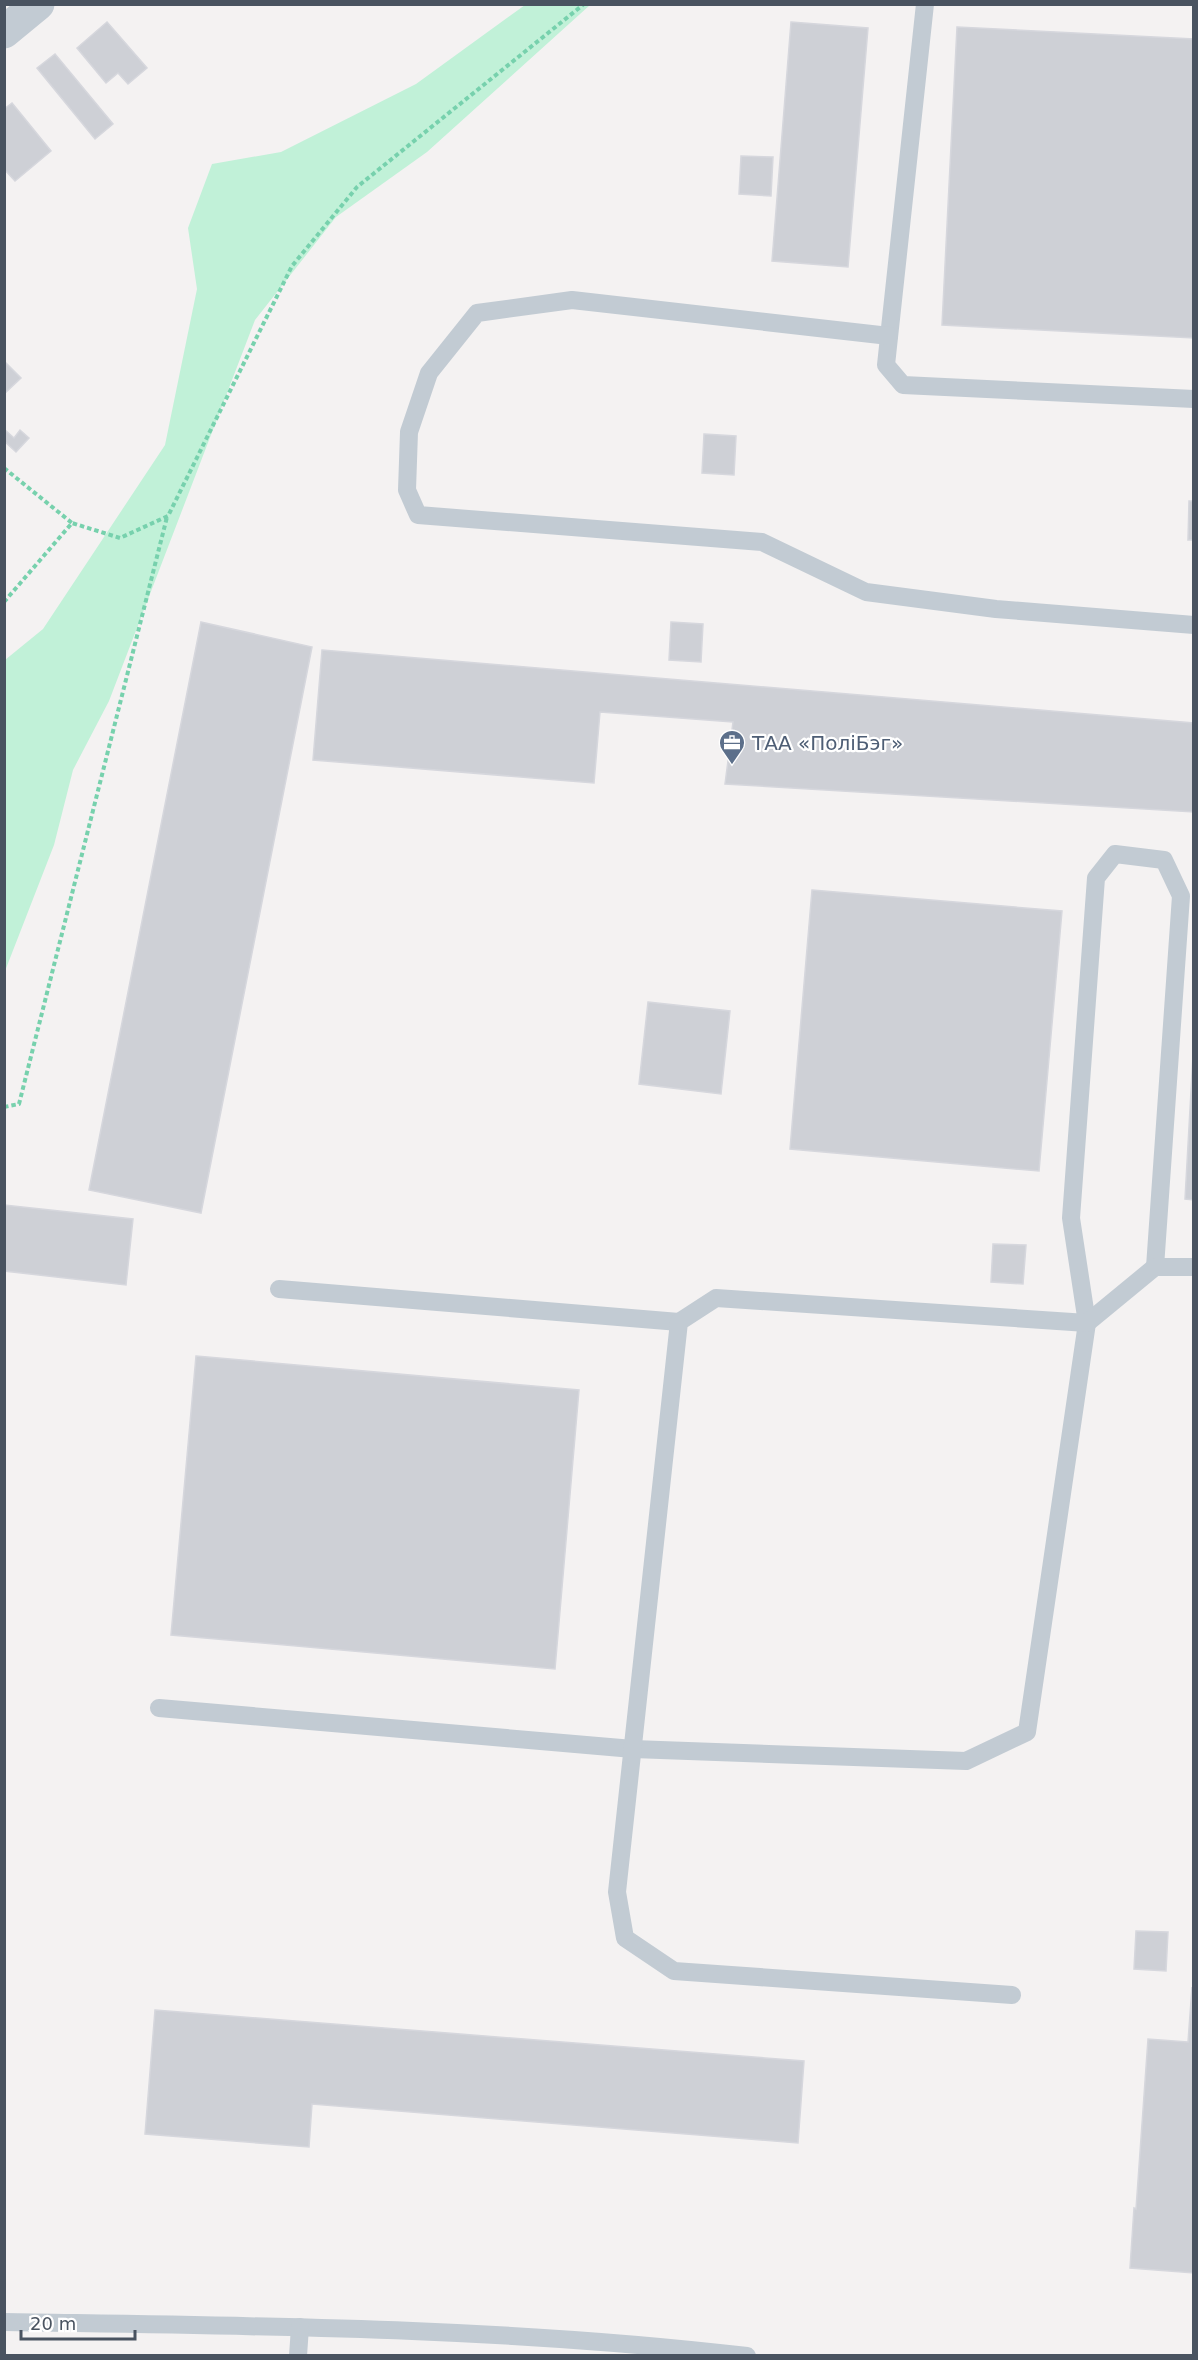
<svg xmlns="http://www.w3.org/2000/svg" width="1198" height="2360" font-family="'DejaVu Sans',sans-serif">
<style>
.green{fill:#c1f1d8}
.building{fill:#ced0d6;stroke:#d6d7dd;stroke-width:1.5}
.lines{fill:none;stroke-linecap:round;stroke-linejoin:round}
.path{stroke:#77d1ad;stroke-width:4;stroke-dasharray:4.5 3;stroke-linecap:butt}
.service{stroke:#c2cbd3;stroke-width:18}
.minor{stroke:#c2cbd3;stroke-width:33}
.labels{text-anchor:middle;dominant-baseline:central;stroke-width:4.5;stroke-linejoin:round;paint-order:stroke}
.service-label{font-size:20px;fill:#4e5e75;stroke:#fff;text-anchor:start}
</style>
<rect width="100%" height="100%" fill="#f4f2f2"/>
<path class="green" d="M 525,5 L 590,5 L 427,152 L 336,217 L 255,320 L 109,701 L 73,770 L 54,845 L 5,971 L 5,660 L 43,629 L 165,445 L 197,289 L 188,228 L 212,164 L 281,152 L 416,84 Z"/>
<g class="building">
<path d="M 107,22 L 147,68 L 128,84 L 118,73 L 106,83 L 77,48 Z"/>
<path d="M 791,22 L 868,28 L 848,267 L 772,261 Z"/>
<path d="M 957,27 L 1194,39 L 1194,338 L 942,325 Z"/>
<path d="M 55,54 L 113,124 L 95,139 L 37,68 Z"/>
<path d="M 12,103 L 51,151 L 15,181 L 4,169 L 4,109 Z"/>
<path d="M 741,156 L 773,157 L 771,196 L 739,194 Z"/>
<path d="M 4,361 L 21,378 L 4,394 Z"/>
<path d="M 4,429 L 14,438 L 20,430 L 29,438 L 16,452 L 4,441 Z"/>
<path d="M 704,434 L 736,436 L 734,475 L 702,473 Z"/>
<path d="M 1189,501 L 1194,501 L 1194,540 L 1188,540 Z"/>
<path d="M 201,622 L 312,647 L 201,1213 L 89,1190 Z"/>
<path d="M 671,622 L 703,624 L 701,662 L 669,660 Z"/>
<path d="M 322,650 L 1194,723 L 1194,812 L 725,784 L 733,722 L 600,712 L 594,783 L 313,760 Z"/>
<path d="M 812,890 L 1062,911 L 1039,1171 L 790,1149 Z"/>
<path d="M 648,1002 L 730,1011 L 721,1094 L 639,1084 Z"/>
<path d="M 1194,1037 L 1194,1200 L 1185,1199 Z"/>
<path d="M 4,1205 L 133,1219 L 126,1285 L 4,1271 Z"/>
<path d="M 993,1244 L 1026,1245 L 1023,1284 L 991,1282 Z"/>
<path d="M 196,1356 L 579,1390 L 555,1669 L 171,1635 Z"/>
<path d="M 1136,1931 L 1168,1932 L 1166,1971 L 1134,1969 Z"/>
<path d="M 1192,1987 L 1194,2273 L 1130,2268 L 1134,2208 L 1136,2209 L 1148,2039 L 1188,2042 Z"/>
<path d="M 155,2010 L 804,2061 L 798,2143 L 312,2104 L 309,2147 L 145,2134 Z"/>
</g>
<g class="lines">
<g class="path">
<path d="M 4,468 L 72,523"/>
<path d="M 4,602 L 72,523 L 120,538 L 168,516 L 292,266 L 357,187 L 584,4"/>
<path d="M 4,1107 L 19,1104 L 167,517"/>
</g>
<g class="service">
<path d="M 925,4 L 886,365 L 903,385 L 1194,399"/>
<path d="M 889,336 L 572,300 L 477,313 L 429,373 L 409,432 L 407,490 L 418,515 L 762,542 L 866,592 L 996,609 L 1194,625"/>
<path d="M 279,1289 L 679,1322"/>
<path d="M 159,1708 L 633,1749 L 966,1761 L 1027,1732 L 1087,1323 L 1071,1218 L 1096,878 L 1115,854 L 1164,860 L 1181,896 L 1155,1267"/>
<path d="M 1012,1995 L 674,1971 L 625,1938 L 617,1892 L 679,1322 L 716,1298 L 1087,1323 L 1155,1267 L 1194,1267"/>
<path d="M 4,2322 C 252,2326 501,2327 747,2356"/>
<path d="M 298,2356 L 300,2327"/>
</g>
<path class="minor" d="M 4,32 L 38,4"/>
</g>
<defs>
<symbol id="office-pin" viewBox="-11 -11 22 30"><path d="M0 17L-7.5 6A9.5 9.5 0 1 1 7.5 6Z" fill="#5c6f8a" stroke="#fff"/><path d="M-6-3h4V-5.5h4V-3h4V5H-6ZM-1-4.5V-3h2v-1.5ZM-6 0V1H6V0Z" fill="#fff"/></symbol>
</defs>
<g fill-rule="evenodd">
<use href="#office-pin" x="717" y="728" width="30" height="40"/>
</g>
<g class="labels">
<g class="service-label">
<text x="752" y="743">ТАА «ПоліБэг»</text>
</g>
</g>
<rect width="1198" height="2360" fill="none" stroke="#495360" stroke-width="12"/>
<path d="M21 2330v9h114v-9" fill="none" stroke="#495360" stroke-width="3"/>
<text x="30" y="2330" font-size="18" fill="#495360" stroke="#ffffff" stroke-width="4.5" paint-order="stroke">20 m</text>
</svg>
